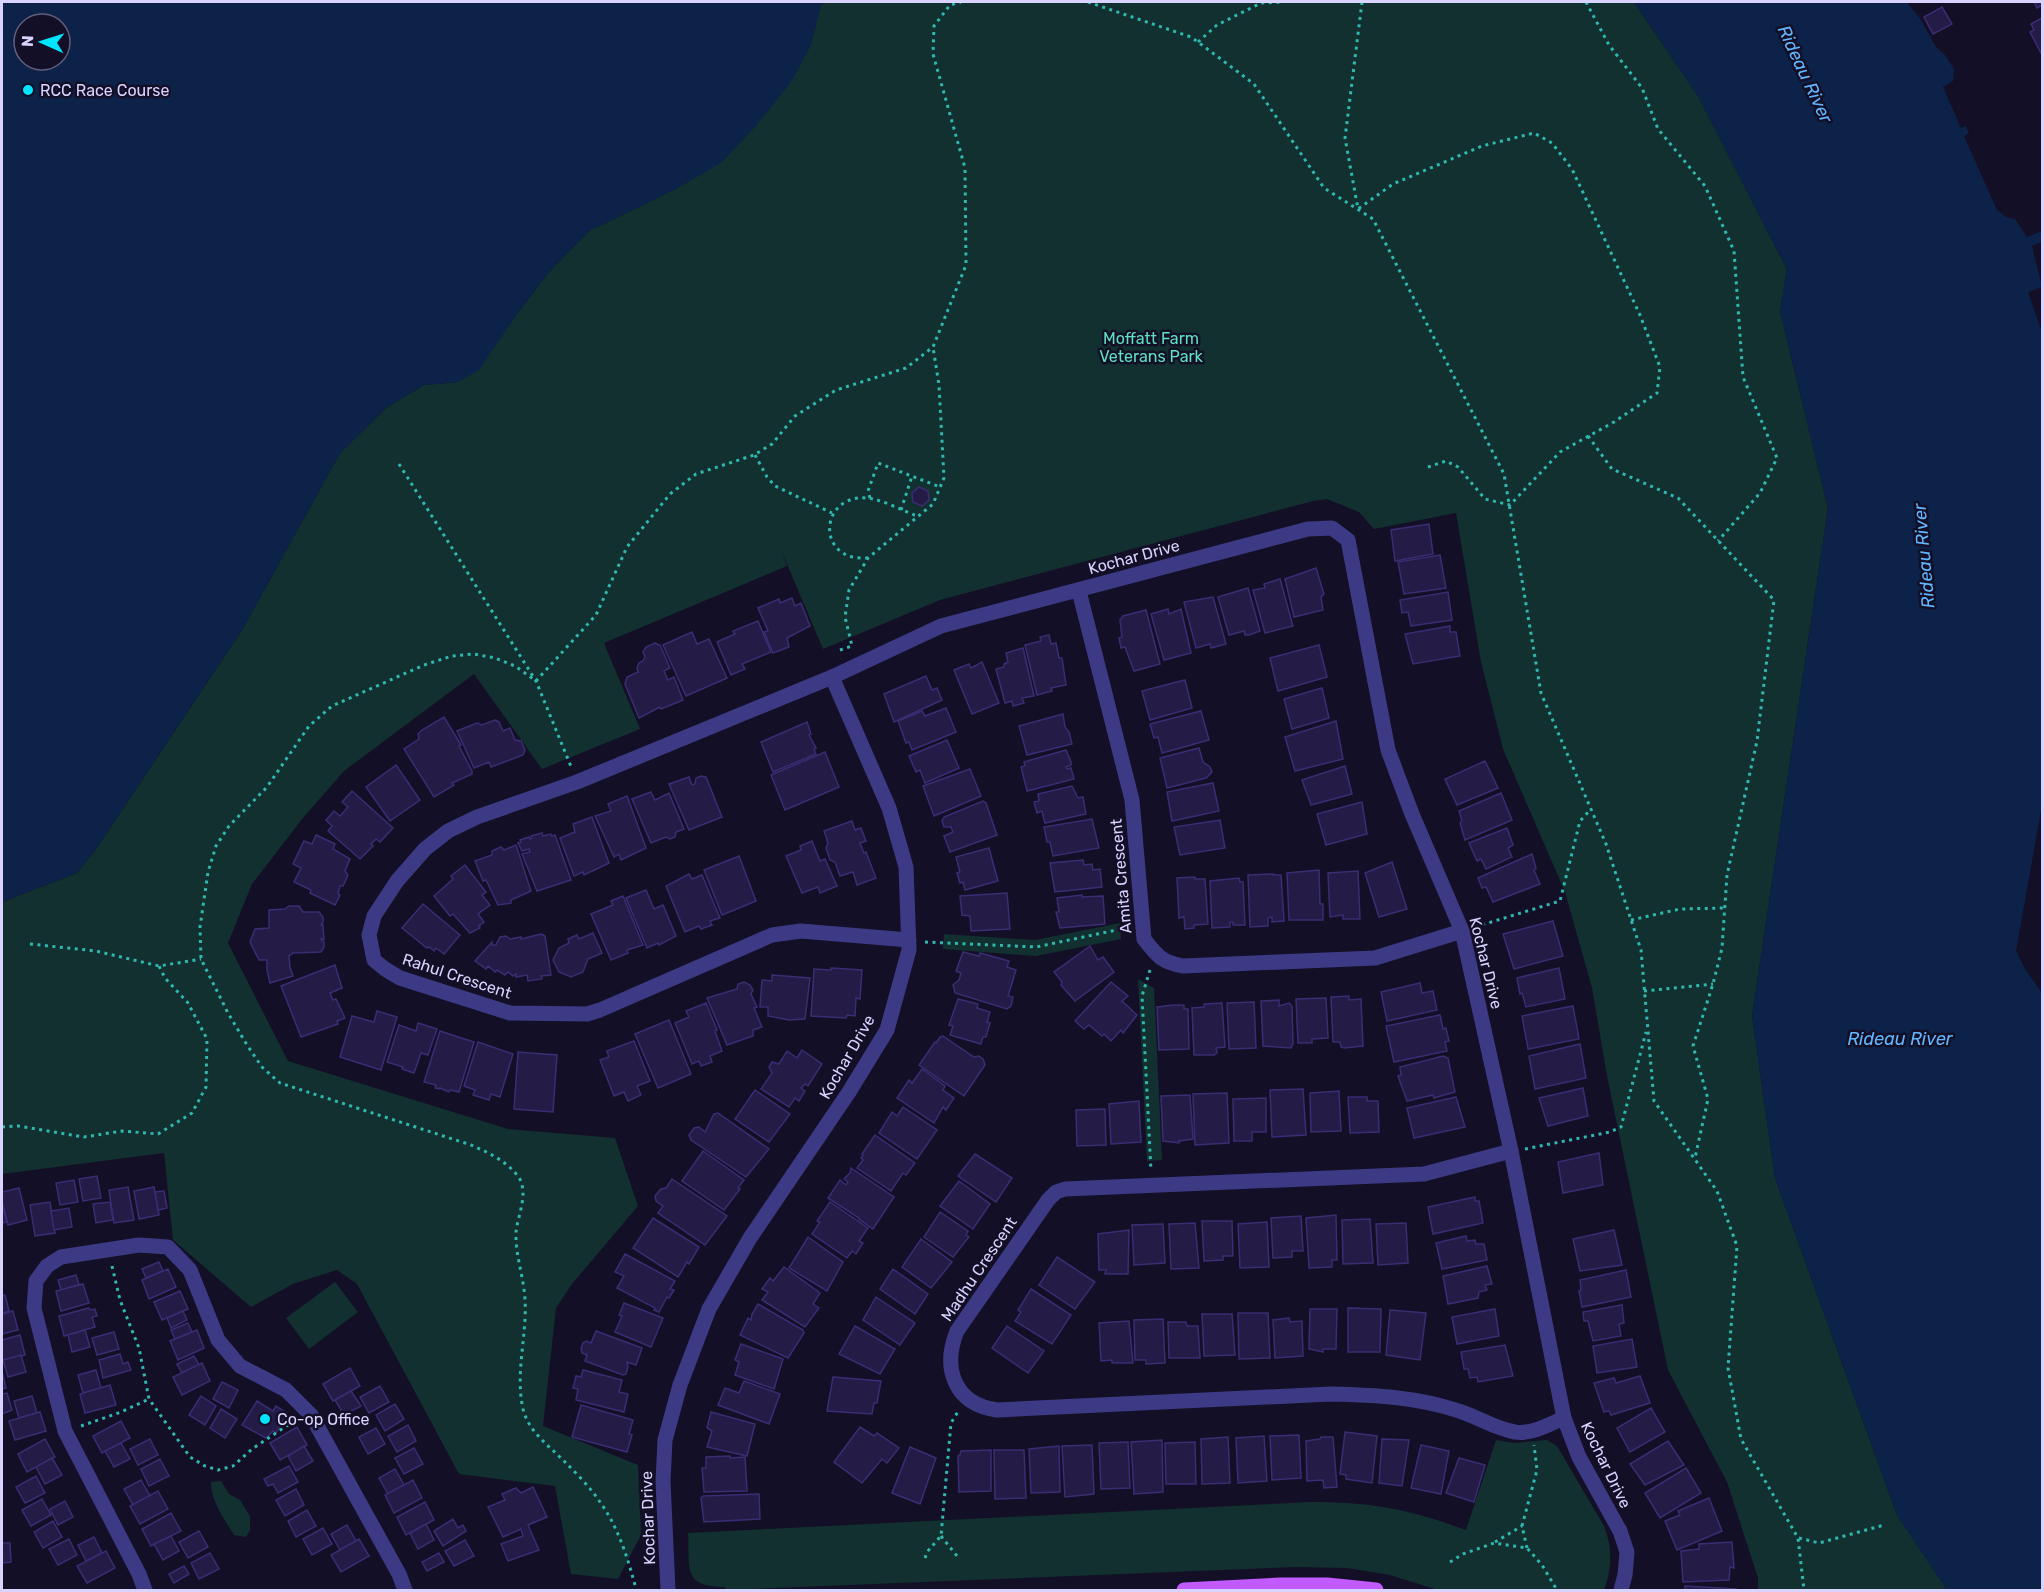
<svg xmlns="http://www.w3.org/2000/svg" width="2044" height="1592" font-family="Rubik,sans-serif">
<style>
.green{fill:#12302f}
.water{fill:#0c2248;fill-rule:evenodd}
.building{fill:#241b47;stroke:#3b2d73;stroke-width:1.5}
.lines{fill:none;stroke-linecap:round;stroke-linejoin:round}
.path{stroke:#2fb8b0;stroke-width:3;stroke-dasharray:3 4.5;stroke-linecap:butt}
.minor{stroke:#3d3a85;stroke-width:15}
.primary{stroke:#c25bff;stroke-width:15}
.poi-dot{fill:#00e5ff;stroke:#130f26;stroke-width:2}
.labels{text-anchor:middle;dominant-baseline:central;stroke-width:5;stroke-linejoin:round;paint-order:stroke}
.poi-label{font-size:16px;fill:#d9d4ff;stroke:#130f26;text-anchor:start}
.park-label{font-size:16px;fill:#5fe0c0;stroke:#130f26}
.street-label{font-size:16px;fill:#d9d4ff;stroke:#130f26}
.water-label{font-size:18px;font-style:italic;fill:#62b6ff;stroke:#130f26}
</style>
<rect width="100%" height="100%" fill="#130f26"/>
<g class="green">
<path d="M 822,2 L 1634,2 L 1698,96 L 1787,269 L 1780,311 L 1828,508 L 1752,1016 L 1775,1178 L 1897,1515 L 1947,1590 L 1758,1590 L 1758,1578 L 1727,1482 L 1668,1370 L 1607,1076 L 1592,988 L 1565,892 L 1503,749 L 1481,662 L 1456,513 L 1374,529 L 1359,512 L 1327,499 L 1313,501 L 940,600 L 823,649 L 781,550 L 787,566 L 604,643 L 640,729 L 542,769 L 474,674 L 344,771 L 303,818 L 252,884 L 228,943 L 288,1061 L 508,1129 L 615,1138 L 638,1206 L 572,1284 L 556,1308 L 543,1426 L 638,1465 L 641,1535 L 618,1579 L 571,1574 L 555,1486 L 459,1474 L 357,1284 L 337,1270 L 293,1284 L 251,1307 L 173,1240 L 164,1153 L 2,1174 L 2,902 L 77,873 L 96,849 L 242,630 L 340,453 L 386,408 L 424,385 L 458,382 L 517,314 L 548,273 L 589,231 L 676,189 L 818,13 Z"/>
<path d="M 1120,923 L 1121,939 L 1036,956 L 943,949 L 944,934 L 1035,940 Z"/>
<path d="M 1138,979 L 1154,988 L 1162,1160 L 1147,1161 Z"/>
<path d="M 335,1282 L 358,1312 L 309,1349 L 286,1318 Z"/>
<path d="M 1496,1440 L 1514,1443 L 1547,1440 L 1557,1446 L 1604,1526 C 1613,1549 1612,1568 1604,1590 L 1438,1590 L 1390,1575 L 1347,1568 L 1296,1567 L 726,1590 L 725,1587 C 682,1587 690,1568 688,1533 L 1310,1502 C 1371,1502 1409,1509 1466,1530 Z"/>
<path d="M 221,1481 L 229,1494 L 240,1500 L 250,1516 L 250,1530 L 246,1537 L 234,1535 C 224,1519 211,1501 211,1482 Z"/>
</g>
<g class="water">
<path d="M 2,2 L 822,2 L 811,45 L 791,82 L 756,126 L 721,163 L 676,189 L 589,231 L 548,273 L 517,314 L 479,370 L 458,382 L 424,385 L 386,408 L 340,453 L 242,630 L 96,849 L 77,873 L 2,902 ZM 24,24 L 60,24 L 60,60 L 24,60 Z"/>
<path d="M 1634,2 L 1907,2 L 1921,20 L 1936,47 L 1945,55 L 1954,69 L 1953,81 L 1943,87 L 1961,128 L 1966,126 L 1969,133 L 1964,136 L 1997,210 L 2006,217 L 2015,219 L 2027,237 L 2042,231 L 2042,242 L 2032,246 L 2042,287 L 2028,292 L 2042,332 L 2042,805 L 2016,951 L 2025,969 L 2042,993 L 2042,1590 L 1947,1590 L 1897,1515 L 1775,1178 L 1752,1016 L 1828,508 L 1780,311 L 1787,269 L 1698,96 Z"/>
</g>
<g class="building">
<path d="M 2034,2 L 2042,2 L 2042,5 L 2037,8 Z"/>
<path d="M 1942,7 L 1952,24 L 1933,34 L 1924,17 Z"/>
<path d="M 2042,18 L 2042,55 L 2030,32 L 2034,30 L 2031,24 Z"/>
<path d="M 919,487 L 928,491 L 929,500 L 922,506 L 913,502 L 912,493 Z"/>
<path d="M 1429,524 L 1433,554 L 1395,561 L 1391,530 Z"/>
<path d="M 1440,555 L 1446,588 L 1404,594 L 1398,562 Z"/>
<path d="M 1316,568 L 1324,594 L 1321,597 L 1323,610 L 1294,617 L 1285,579 Z"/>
<path d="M 1280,579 L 1293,626 L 1265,633 L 1253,590 L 1265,588 L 1264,584 Z"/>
<path d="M 1248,588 L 1260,631 L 1249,635 L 1245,635 L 1244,631 L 1229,635 L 1218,597 Z"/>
<path d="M 1448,592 L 1452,620 L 1411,626 L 1408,612 L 1402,613 L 1400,600 Z"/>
<path d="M 1213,597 L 1226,644 L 1211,648 L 1210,644 L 1196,648 L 1184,602 Z"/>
<path d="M 792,598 L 795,606 L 801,603 L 810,626 L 787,638 L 789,647 L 773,653 L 764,632 L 768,631 L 758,608 L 779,599 L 780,603 Z"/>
<path d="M 1168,609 L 1169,614 L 1181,609 L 1191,653 L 1164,660 L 1151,614 Z"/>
<path d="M 1146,610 L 1160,664 L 1134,671 L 1125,647 L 1121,648 L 1119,638 L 1122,637 L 1120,620 L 1123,616 Z"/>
<path d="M 758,621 L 771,652 L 742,664 L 745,669 L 731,675 L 717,642 L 735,634 L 733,631 Z"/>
<path d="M 1450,626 L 1450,632 L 1456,632 L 1460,656 L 1413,664 L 1405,634 Z"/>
<path d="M 692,632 L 697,644 L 709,639 L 727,678 L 686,696 L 663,645 Z"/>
<path d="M 1049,635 L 1051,644 L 1056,643 L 1059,658 L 1062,658 L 1066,685 L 1051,688 L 1052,691 L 1037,695 L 1025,645 L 1041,641 L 1040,637 Z"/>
<path d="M 655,643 L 660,645 L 670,668 L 664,671 L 668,680 L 674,677 L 683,700 L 661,709 L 660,707 L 639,718 L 625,684 L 627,677 L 638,672 L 637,668 L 639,663 L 643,661 L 645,657 L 643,652 L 646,647 Z"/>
<path d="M 1319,645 L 1327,677 L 1278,691 L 1270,658 Z"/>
<path d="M 1023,648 L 1034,696 L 1022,698 L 1024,703 L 1013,706 L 1012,701 L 1005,703 L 996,669 L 1004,667 L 1004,664 L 1008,662 L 1006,653 Z"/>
<path d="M 982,662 L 999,703 L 972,714 L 954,670 L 969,664 L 971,668 Z"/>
<path d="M 926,676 L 932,690 L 937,688 L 942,700 L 894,722 L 884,694 Z"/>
<path d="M 1185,680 L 1192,708 L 1150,720 L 1142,691 Z"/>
<path d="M 1322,688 L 1329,718 L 1292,729 L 1284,699 Z"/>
<path d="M 946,708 L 956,732 L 912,750 L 909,742 L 906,743 L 898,721 L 922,711 L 925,716 Z"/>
<path d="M 1201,711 L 1209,740 L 1162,753 L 1158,737 L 1154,738 L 1150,724 Z"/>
<path d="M 1063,714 L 1065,727 L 1069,732 L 1072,744 L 1027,755 L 1019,726 Z"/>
<path d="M 444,717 L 461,745 L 459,746 L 472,771 L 472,774 L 452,783 L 454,785 L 434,797 L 404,749 L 419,739 L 418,734 L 422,730 Z"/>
<path d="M 495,720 L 499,722 L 503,731 L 510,728 L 515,740 L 521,741 L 525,750 L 523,755 L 491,767 L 489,762 L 474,768 L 457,731 L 477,723 L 482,725 Z"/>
<path d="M 1336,721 L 1343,759 L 1295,771 L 1285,737 Z"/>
<path d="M 807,722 L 811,734 L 809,735 L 816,748 L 814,749 L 816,754 L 773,772 L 761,742 Z"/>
<path d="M 947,740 L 959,768 L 925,783 L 920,770 L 916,772 L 909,756 Z"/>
<path d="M 1199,748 L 1203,762 L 1210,767 L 1212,772 L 1206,778 L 1167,788 L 1160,758 Z"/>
<path d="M 1066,750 L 1071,762 L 1071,765 L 1066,767 L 1067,769 L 1071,768 L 1074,779 L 1027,791 L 1021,767 L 1025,766 L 1024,762 Z"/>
<path d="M 825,752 L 839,787 L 785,810 L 771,775 Z"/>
<path d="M 1485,761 L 1498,788 L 1457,805 L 1445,779 Z"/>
<path d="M 396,765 L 420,800 L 390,821 L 366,787 Z"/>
<path d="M 1345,766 L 1352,794 L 1311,805 L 1302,780 Z"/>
<path d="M 970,769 L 981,796 L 934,816 L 923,786 Z"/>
<path d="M 701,776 L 706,777 L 722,817 L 689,830 L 669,784 L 689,777 L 692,785 L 695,784 L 696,778 Z"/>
<path d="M 1213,783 L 1219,811 L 1172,821 L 1167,792 Z"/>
<path d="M 1072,786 L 1078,798 L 1083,797 L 1086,814 L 1045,823 L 1042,811 L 1037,813 L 1034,802 L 1039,801 L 1038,794 Z"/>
<path d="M 352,791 L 393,828 L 380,842 L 376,839 L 371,844 L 373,846 L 360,859 L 328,831 L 332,826 L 326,820 L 334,811 L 340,816 L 348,807 L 342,802 Z"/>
<path d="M 651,792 L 655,800 L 669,793 L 684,829 L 676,832 L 675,837 L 670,839 L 666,837 L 651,843 L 632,799 Z"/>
<path d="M 1501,793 L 1512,820 L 1465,840 L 1460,823 L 1462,821 L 1459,811 Z"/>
<path d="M 627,796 L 646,848 L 621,860 L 619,854 L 614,857 L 595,816 L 611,811 L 608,804 Z"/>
<path d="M 983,801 L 986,803 L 997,835 L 950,852 L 944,836 L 953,832 L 951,827 L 944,827 L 942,821 L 944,817 Z"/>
<path d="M 1362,802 L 1367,834 L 1326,845 L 1317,814 Z"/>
<path d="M 592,817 L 609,863 L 584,875 L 583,872 L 574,876 L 560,838 L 575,832 L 573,824 Z"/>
<path d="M 1092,819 L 1099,848 L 1053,856 L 1050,842 L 1047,842 L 1044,827 Z"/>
<path d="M 1220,820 L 1225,848 L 1180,855 L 1174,827 Z"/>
<path d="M 852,821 L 855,830 L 861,828 L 866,841 L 860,843 L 864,853 L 866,852 L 876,878 L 857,885 L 853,872 L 840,876 L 835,862 L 830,860 L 826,848 L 828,843 L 824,831 Z"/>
<path d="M 1507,828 L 1513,845 L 1508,848 L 1512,857 L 1486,869 L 1481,859 L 1477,861 L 1469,843 Z"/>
<path d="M 542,833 L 543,836 L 551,834 L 552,836 L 555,835 L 571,880 L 537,891 L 522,854 L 530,852 L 529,849 L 522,851 L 518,843 L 521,842 L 520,840 L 529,837 L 530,839 L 532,838 L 531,836 Z"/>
<path d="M 316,835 L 335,844 L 333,849 L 350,859 L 345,871 L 348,875 L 343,886 L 340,886 L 338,894 L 340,895 L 335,905 L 310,893 L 311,890 L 294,882 L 301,868 L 293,864 L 304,841 L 312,844 Z"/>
<path d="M 812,841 L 820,861 L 825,859 L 837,886 L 820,893 L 818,887 L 802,893 L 786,856 L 801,850 L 800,846 Z"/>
<path d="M 516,845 L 531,891 L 511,900 L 511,903 L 498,905 L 486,880 L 483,881 L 475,861 L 492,855 L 492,851 L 501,847 L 504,850 Z"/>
<path d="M 989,848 L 998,881 L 965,890 L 963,882 L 960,883 L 957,873 L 960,872 L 956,857 Z"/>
<path d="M 1532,854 L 1536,868 L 1534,870 L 1540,884 L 1493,902 L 1486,887 L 1482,888 L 1478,878 Z"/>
<path d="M 739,856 L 756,901 L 722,915 L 704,870 Z"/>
<path d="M 1083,860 L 1084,865 L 1092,864 L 1093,870 L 1100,869 L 1102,887 L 1055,892 L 1050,863 Z"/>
<path d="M 1392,862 L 1407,909 L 1379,917 L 1365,873 Z"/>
<path d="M 465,865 L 486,892 L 482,895 L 490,905 L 478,914 L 484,922 L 479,926 L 480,928 L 470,933 L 453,914 L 450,916 L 434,896 L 453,879 L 451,876 Z"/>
<path d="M 1319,870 L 1320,904 L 1323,904 L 1323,920 L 1289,920 L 1287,873 Z"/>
<path d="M 1358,871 L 1360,919 L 1343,919 L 1343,915 L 1330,917 L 1328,873 Z"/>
<path d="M 689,874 L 692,879 L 702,875 L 720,918 L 710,921 L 712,925 L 701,929 L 699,926 L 685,932 L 666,886 Z"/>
<path d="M 1273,874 L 1273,875 L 1281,875 L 1284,921 L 1272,922 L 1272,917 L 1268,918 L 1268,926 L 1250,927 L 1248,875 Z"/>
<path d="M 1195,877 L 1195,879 L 1205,879 L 1208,924 L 1194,925 L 1194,928 L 1185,929 L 1184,917 L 1179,918 L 1177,878 Z"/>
<path d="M 1239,878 L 1240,882 L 1243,882 L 1245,925 L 1233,925 L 1233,922 L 1230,922 L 1230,927 L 1212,928 L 1210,881 Z"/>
<path d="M 646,890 L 654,909 L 663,905 L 676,936 L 659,945 L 658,943 L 647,948 L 626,898 Z"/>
<path d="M 1007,893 L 1010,929 L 971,931 L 970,916 L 962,915 L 960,896 Z"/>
<path d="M 1082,895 L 1082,897 L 1103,896 L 1105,924 L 1060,928 L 1056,912 L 1059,912 L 1057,898 Z"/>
<path d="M 623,896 L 643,945 L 627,950 L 628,953 L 611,960 L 591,914 L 613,905 L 611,901 Z"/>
<path d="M 423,904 L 460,935 L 444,954 L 436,948 L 434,951 L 429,947 L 427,948 L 402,928 Z"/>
<path d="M 289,906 L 299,906 L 303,912 L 319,912 L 323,917 L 323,922 L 321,925 L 323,925 L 324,939 L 321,939 L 324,942 L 324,947 L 321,952 L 293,953 L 289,956 L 290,967 L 293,976 L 270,983 L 267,970 L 267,960 L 259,960 L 250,942 L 255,929 L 269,928 L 269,910 L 285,909 Z"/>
<path d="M 1553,921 L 1563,956 L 1514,969 L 1503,934 Z"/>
<path d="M 593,933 L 602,953 L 588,959 L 583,972 L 571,977 L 559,972 L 553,960 L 559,948 L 569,943 L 568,939 L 577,935 L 579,939 Z"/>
<path d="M 541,934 L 545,936 L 551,975 L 541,976 L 542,979 L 528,981 L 527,975 L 516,977 L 516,974 L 513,976 L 508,972 L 505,975 L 497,970 L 495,972 L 488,966 L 486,969 L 475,961 L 492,942 L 492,945 L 496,945 L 500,937 L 506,936 L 510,939 L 521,937 L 521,939 Z"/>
<path d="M 1090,946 L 1098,960 L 1103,957 L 1114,972 L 1075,1001 L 1061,985 L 1062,982 L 1054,972 Z"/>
<path d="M 963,952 L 979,956 L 980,953 L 1009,961 L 1007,967 L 1016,970 L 1008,996 L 1013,997 L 1011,1006 L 1007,1009 L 955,993 L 953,985 L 959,980 L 961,973 L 956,971 Z"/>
<path d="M 335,965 L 342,988 L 330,993 L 333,1000 L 336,999 L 345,1018 L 337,1021 L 338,1024 L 301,1037 L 281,986 Z"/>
<path d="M 831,968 L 862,970 L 860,999 L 856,998 L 855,1016 L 847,1015 L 846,1018 L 811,1016 L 814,969 L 831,970 Z"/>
<path d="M 1559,968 L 1565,999 L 1526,1007 L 1522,993 L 1520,994 L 1517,978 Z"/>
<path d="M 772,975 L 810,978 L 805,1019 L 789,1020 L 768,1016 L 768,1007 L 760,1007 L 762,980 L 772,981 Z"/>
<path d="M 744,982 L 750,985 L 753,990 L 751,994 L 757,1007 L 754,1008 L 762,1027 L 753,1030 L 753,1036 L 727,1045 L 707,998 L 737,989 L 738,984 Z"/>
<path d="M 1111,982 L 1128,996 L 1122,1001 L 1137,1015 L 1123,1033 L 1121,1030 L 1111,1041 L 1104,1034 L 1102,1036 L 1089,1025 L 1084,1029 L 1075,1021 Z"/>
<path d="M 1420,983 L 1422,993 L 1433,991 L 1437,1010 L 1387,1021 L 1381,992 Z"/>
<path d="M 1349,996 L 1349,1000 L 1361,999 L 1363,1046 L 1344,1048 L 1341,1047 L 1340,1042 L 1333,1042 L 1331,997 Z"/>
<path d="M 1326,998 L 1328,1038 L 1312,1039 L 1312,1043 L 1298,1043 L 1296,999 Z"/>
<path d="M 958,999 L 978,1004 L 977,1008 L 990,1012 L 987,1022 L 990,1023 L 986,1037 L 983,1037 L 981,1044 L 950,1035 L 953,1026 L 949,1025 Z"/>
<path d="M 1279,1000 L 1279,1006 L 1289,1003 L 1292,1006 L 1293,1044 L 1291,1048 L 1263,1046 L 1261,1001 Z"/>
<path d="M 1254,1002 L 1256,1048 L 1229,1049 L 1227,1003 Z"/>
<path d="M 706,1003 L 717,1030 L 715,1031 L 722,1051 L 710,1056 L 712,1062 L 701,1066 L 699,1061 L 692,1064 L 675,1023 L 689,1017 L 686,1011 Z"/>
<path d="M 1222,1003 L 1225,1047 L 1216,1048 L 1217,1053 L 1214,1055 L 1194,1055 L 1192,1008 L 1204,1007 L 1204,1004 Z"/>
<path d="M 1173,1005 L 1184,1005 L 1184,1009 L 1188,1009 L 1189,1049 L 1159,1050 L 1157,1007 Z"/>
<path d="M 1573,1006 L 1579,1039 L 1528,1049 L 1522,1016 Z"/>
<path d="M 377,1011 L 397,1017 L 381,1070 L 340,1057 L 352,1016 L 374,1022 Z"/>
<path d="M 1440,1015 L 1443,1029 L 1446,1028 L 1449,1041 L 1445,1042 L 1447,1051 L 1394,1062 L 1386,1026 Z"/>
<path d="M 669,1020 L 691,1074 L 658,1088 L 635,1034 Z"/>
<path d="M 418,1023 L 437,1029 L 428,1055 L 421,1053 L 414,1073 L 402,1069 L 403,1067 L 387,1062 L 399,1025 L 416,1031 Z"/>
<path d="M 440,1031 L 474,1042 L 459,1092 L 450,1090 L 449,1092 L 440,1088 L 439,1089 L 435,1088 L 436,1085 L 424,1082 Z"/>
<path d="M 943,1036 L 974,1057 L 979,1056 L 983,1059 L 985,1065 L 964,1096 L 919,1065 L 935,1042 L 936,1043 L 940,1037 Z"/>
<path d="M 634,1041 L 650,1081 L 637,1086 L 641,1095 L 628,1101 L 624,1092 L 614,1096 L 600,1060 L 609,1057 L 607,1051 Z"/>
<path d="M 478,1042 L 513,1054 L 500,1097 L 491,1094 L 489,1100 L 473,1095 L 475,1090 L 464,1086 Z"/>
<path d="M 1580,1044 L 1586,1078 L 1535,1089 L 1529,1056 Z"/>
<path d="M 802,1050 L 822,1064 L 808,1086 L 805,1084 L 801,1088 L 805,1091 L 799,1101 L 795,1098 L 789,1107 L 761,1089 L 772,1073 L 769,1067 L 772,1062 L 779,1064 L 787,1051 L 797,1058 Z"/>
<path d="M 518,1052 L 557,1055 L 553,1112 L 514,1109 Z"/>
<path d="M 1443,1056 L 1448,1058 L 1455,1092 L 1434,1098 L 1433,1095 L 1407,1101 L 1398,1076 L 1401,1075 L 1400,1067 Z"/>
<path d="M 922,1069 L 945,1086 L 943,1090 L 954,1098 L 946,1110 L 943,1107 L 934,1123 L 897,1098 L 909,1080 L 912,1083 Z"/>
<path d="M 1583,1088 L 1588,1116 L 1548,1126 L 1539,1098 Z"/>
<path d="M 1303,1089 L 1306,1135 L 1272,1137 L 1270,1090 Z"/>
<path d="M 755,1090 L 790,1114 L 769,1142 L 735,1119 Z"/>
<path d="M 1339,1091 L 1341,1131 L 1311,1132 L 1310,1093 Z"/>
<path d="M 1227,1093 L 1229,1143 L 1195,1145 L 1193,1094 Z"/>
<path d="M 1190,1095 L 1193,1139 L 1179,1141 L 1179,1143 L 1163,1141 L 1161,1096 Z"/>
<path d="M 1348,1097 L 1367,1097 L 1367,1101 L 1378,1101 L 1379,1132 L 1350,1133 Z"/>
<path d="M 1456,1097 L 1465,1127 L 1414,1138 L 1407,1108 Z"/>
<path d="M 1266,1098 L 1266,1132 L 1252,1132 L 1252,1141 L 1234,1141 L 1233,1099 Z"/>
<path d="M 1139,1101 L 1141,1142 L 1111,1144 L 1109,1104 Z"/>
<path d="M 903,1107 L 937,1130 L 917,1159 L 879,1133 L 892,1112 L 897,1116 Z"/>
<path d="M 1105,1109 L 1106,1145 L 1077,1146 L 1076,1110 Z"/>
<path d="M 718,1113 L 769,1149 L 746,1177 L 691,1140 L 689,1135 L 694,1128 L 699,1127 L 705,1132 L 714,1114 Z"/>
<path d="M 875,1135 L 915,1163 L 906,1175 L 903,1173 L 891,1191 L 857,1168 L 863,1160 L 861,1158 L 863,1155 L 862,1154 Z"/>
<path d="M 703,1151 L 744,1180 L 738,1188 L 740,1189 L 724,1210 L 682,1181 Z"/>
<path d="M 1599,1153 L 1603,1185 L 1563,1193 L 1558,1162 Z"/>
<path d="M 975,1154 L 1012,1178 L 996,1202 L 958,1176 Z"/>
<path d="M 851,1168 L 894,1197 L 873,1229 L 859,1219 L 859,1218 L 828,1198 L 840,1180 L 846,1185 L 848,1182 L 844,1179 L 850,1173 Z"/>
<path d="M 97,1176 L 101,1198 L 83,1201 L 79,1179 Z"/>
<path d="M 672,1179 L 727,1216 L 705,1245 L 658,1213 L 663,1206 L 656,1201 L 655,1196 L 661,1189 L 666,1188 Z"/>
<path d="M 74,1180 L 78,1202 L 60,1205 L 56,1183 Z"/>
<path d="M 959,1181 L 990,1204 L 973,1229 L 940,1206 Z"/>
<path d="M 128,1187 L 134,1220 L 114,1223 L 109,1190 Z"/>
<path d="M 154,1187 L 159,1215 L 139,1219 L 134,1191 Z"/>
<path d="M 19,1188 L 27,1220 L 8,1225 L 2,1201 L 2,1192 Z"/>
<path d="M 164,1191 L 167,1208 L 158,1210 L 155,1192 Z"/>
<path d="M 1475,1197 L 1475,1201 L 1479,1201 L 1483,1223 L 1433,1234 L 1428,1207 Z"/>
<path d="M 50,1202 L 55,1233 L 35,1236 L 30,1205 Z"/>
<path d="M 110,1202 L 113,1220 L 96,1223 L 93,1204 Z"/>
<path d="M 830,1202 L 868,1228 L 859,1241 L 863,1243 L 856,1254 L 852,1251 L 847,1258 L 812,1234 L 820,1222 L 817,1221 Z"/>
<path d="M 2,1204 L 7,1222 L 2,1223 Z"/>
<path d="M 69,1208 L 72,1227 L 54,1230 L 51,1211 Z"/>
<path d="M 940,1212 L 968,1231 L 966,1235 L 969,1237 L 953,1257 L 924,1237 Z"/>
<path d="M 1336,1215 L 1337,1260 L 1332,1260 L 1332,1267 L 1309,1268 L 1306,1218 Z"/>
<path d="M 1301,1216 L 1303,1251 L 1292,1251 L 1292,1257 L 1273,1258 L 1271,1218 Z"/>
<path d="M 653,1218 L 699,1247 L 689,1264 L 687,1262 L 678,1277 L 633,1248 Z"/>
<path d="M 1370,1219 L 1373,1263 L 1343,1264 L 1342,1220 Z"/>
<path d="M 1202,1221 L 1232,1221 L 1233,1256 L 1223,1256 L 1223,1260 L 1204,1261 Z"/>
<path d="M 1267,1222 L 1269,1267 L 1240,1268 L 1238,1224 Z"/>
<path d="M 1195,1223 L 1199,1268 L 1171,1269 L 1169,1224 Z"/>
<path d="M 1406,1223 L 1408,1263 L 1378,1265 L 1376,1224 Z"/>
<path d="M 1163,1224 L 1165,1263 L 1134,1265 L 1132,1225 Z"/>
<path d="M 1129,1230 L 1128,1274 L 1105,1274 L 1106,1270 L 1099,1270 L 1098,1234 Z"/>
<path d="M 1614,1230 L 1622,1265 L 1580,1271 L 1573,1239 Z"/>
<path d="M 1466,1236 L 1467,1241 L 1475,1240 L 1476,1244 L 1484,1244 L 1487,1260 L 1442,1269 L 1436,1243 Z"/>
<path d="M 808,1237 L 843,1262 L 827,1291 L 789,1268 Z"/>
<path d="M 921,1239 L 952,1262 L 931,1288 L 902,1267 Z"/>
<path d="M 625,1254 L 675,1281 L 670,1289 L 674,1290 L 669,1298 L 667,1297 L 659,1312 L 654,1310 L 655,1308 L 617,1288 L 624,1276 L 615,1272 Z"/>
<path d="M 1057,1257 L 1095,1282 L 1075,1309 L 1039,1285 Z"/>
<path d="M 159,1262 L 163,1271 L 146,1278 L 142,1269 Z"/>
<path d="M 1487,1266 L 1492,1284 L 1485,1285 L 1487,1290 L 1479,1292 L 1478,1298 L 1448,1304 L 1443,1276 Z"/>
<path d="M 784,1267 L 820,1293 L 813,1304 L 819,1308 L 805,1327 L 762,1300 L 768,1292 L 762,1289 L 770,1278 L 773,1281 Z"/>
<path d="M 168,1269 L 176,1287 L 149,1299 L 142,1280 Z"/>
<path d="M 893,1269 L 928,1294 L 915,1314 L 880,1289 Z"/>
<path d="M 1626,1270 L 1631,1297 L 1582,1307 L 1579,1291 L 1581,1290 L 1580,1280 Z"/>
<path d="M 76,1275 L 79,1285 L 61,1290 L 58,1280 Z"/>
<path d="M 83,1284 L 89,1303 L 61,1311 L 56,1291 Z"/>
<path d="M 1031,1289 L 1071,1315 L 1052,1344 L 1015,1321 L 1021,1312 L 1018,1310 Z"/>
<path d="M 180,1291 L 188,1309 L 162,1320 L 154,1302 Z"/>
<path d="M 5,1295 L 9,1311 L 2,1314 L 2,1296 Z"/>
<path d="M 876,1297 L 915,1323 L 900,1345 L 863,1320 Z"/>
<path d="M 624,1303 L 663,1318 L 651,1347 L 615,1332 L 622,1316 L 619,1315 Z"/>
<path d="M 758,1304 L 803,1330 L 804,1333 L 788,1358 L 740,1335 L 748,1318 L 751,1320 L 752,1314 Z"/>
<path d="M 1622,1305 L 1624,1323 L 1619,1324 L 1621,1336 L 1593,1341 L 1588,1321 L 1584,1321 L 1583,1312 Z"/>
<path d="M 89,1308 L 90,1310 L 95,1309 L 97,1316 L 92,1317 L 95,1327 L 64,1336 L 59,1316 Z"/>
<path d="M 1348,1308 L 1381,1309 L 1380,1352 L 1348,1352 Z"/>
<path d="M 1310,1309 L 1337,1309 L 1336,1349 L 1323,1349 L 1323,1352 L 1309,1349 Z"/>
<path d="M 1495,1309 L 1499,1336 L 1457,1344 L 1452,1317 Z"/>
<path d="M 1390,1310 L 1426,1313 L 1420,1360 L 1386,1355 Z"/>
<path d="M 13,1311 L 18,1330 L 2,1334 L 2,1314 Z"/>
<path d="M 183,1311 L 187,1320 L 171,1328 L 167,1318 Z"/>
<path d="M 1238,1313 L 1268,1313 L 1270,1358 L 1239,1359 Z"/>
<path d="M 1202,1314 L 1232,1314 L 1235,1355 L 1204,1356 Z"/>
<path d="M 1289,1318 L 1290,1322 L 1302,1321 L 1303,1356 L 1275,1358 L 1273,1320 Z"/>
<path d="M 1163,1319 L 1165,1363 L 1146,1364 L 1146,1360 L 1135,1360 L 1134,1320 Z"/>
<path d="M 1129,1321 L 1133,1363 L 1112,1363 L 1112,1360 L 1101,1361 L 1099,1323 Z"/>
<path d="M 1168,1322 L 1186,1322 L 1187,1326 L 1198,1326 L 1200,1358 L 1169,1358 Z"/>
<path d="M 188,1323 L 192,1332 L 175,1339 L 171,1330 Z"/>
<path d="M 855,1326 L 895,1349 L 880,1374 L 839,1354 Z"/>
<path d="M 1007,1326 L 1044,1351 L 1028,1373 L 992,1348 Z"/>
<path d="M 85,1330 L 90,1347 L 72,1352 L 68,1335 Z"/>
<path d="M 197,1330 L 204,1348 L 178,1360 L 170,1341 Z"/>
<path d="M 596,1331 L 642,1348 L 636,1365 L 627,1362 L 628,1367 L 626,1374 L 623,1375 L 585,1361 L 587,1355 L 582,1353 L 581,1349 L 583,1343 L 586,1341 L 591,1343 Z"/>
<path d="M 114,1332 L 119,1349 L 97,1355 L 92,1338 Z"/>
<path d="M 20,1335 L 25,1355 L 2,1361 L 2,1340 Z"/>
<path d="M 1632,1339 L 1637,1367 L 1597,1373 L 1593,1346 Z"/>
<path d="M 741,1344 L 783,1359 L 774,1389 L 735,1375 L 739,1362 L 735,1360 Z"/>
<path d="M 1505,1345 L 1513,1376 L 1478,1382 L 1477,1377 L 1470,1378 L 1468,1369 L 1464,1369 L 1461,1352 Z"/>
<path d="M 120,1354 L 123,1364 L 128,1362 L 131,1370 L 103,1378 L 99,1360 Z"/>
<path d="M 21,1355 L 26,1372 L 8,1377 L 3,1360 Z"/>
<path d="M 194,1356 L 199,1365 L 182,1373 L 177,1364 Z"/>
<path d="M 202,1363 L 210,1381 L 182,1395 L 173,1377 Z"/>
<path d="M 350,1368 L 360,1386 L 333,1401 L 323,1384 Z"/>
<path d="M 96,1370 L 101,1388 L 83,1393 L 78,1375 Z"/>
<path d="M 583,1370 L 622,1380 L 619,1392 L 628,1394 L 624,1412 L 576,1400 L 578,1389 L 573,1388 L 576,1376 L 581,1377 Z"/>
<path d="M 2,1371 L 6,1388 L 2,1389 Z"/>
<path d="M 1640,1376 L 1650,1403 L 1611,1415 L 1609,1411 L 1604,1412 L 1594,1383 L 1614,1378 L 1616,1383 Z"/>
<path d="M 833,1377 L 881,1381 L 877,1403 L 874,1403 L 872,1414 L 827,1411 Z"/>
<path d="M 744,1381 L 780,1394 L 769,1424 L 718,1405 L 725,1388 L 739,1393 Z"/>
<path d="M 222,1382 L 238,1390 L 229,1408 L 213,1399 Z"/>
<path d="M 110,1385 L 116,1405 L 85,1413 L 80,1394 Z"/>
<path d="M 380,1386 L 389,1402 L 369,1413 L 360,1397 Z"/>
<path d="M 351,1391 L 361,1406 L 344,1415 L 335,1400 Z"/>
<path d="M 7,1393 L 12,1410 L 2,1414 L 2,1394 Z"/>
<path d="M 32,1396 L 37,1413 L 19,1418 L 14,1401 Z"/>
<path d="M 201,1396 L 216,1406 L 205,1425 L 189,1415 Z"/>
<path d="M 257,1401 L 273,1411 L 276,1406 L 287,1413 L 276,1433 L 273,1431 L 266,1438 L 242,1425 Z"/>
<path d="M 395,1404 L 404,1419 L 385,1431 L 376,1415 Z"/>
<path d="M 581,1405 L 633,1420 L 629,1434 L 632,1435 L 627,1452 L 572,1437 Z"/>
<path d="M 1651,1408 L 1665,1432 L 1630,1452 L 1617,1428 Z"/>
<path d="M 221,1409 L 237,1419 L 225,1438 L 210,1428 Z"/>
<path d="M 40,1412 L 46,1431 L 15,1440 L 9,1421 Z"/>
<path d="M 711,1412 L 755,1424 L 747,1456 L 707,1447 L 712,1431 L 707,1428 Z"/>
<path d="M 121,1421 L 130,1438 L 102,1453 L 93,1436 Z"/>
<path d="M 408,1425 L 416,1441 L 397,1452 L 388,1436 Z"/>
<path d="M 297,1427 L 307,1445 L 280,1460 L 270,1443 Z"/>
<path d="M 860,1427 L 874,1436 L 877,1433 L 899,1448 L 887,1463 L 882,1459 L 862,1483 L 834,1462 Z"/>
<path d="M 376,1428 L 385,1444 L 368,1454 L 359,1437 Z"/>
<path d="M 1345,1432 L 1377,1436 L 1372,1483 L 1346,1479 L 1346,1475 L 1340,1474 Z"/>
<path d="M 1299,1435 L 1301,1478 L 1272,1480 L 1270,1436 Z"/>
<path d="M 1264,1436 L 1267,1481 L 1238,1483 L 1236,1438 Z"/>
<path d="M 1228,1437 L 1230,1483 L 1202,1484 L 1201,1439 Z"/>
<path d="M 1321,1437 L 1333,1437 L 1337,1487 L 1324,1488 L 1323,1480 L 1307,1481 L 1306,1441 L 1320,1439 Z"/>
<path d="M 45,1439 L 55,1457 L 27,1472 L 18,1454 Z"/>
<path d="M 150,1439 L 158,1455 L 138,1465 L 130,1449 Z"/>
<path d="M 1382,1439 L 1409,1440 L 1402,1486 L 1379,1483 Z"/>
<path d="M 1162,1440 L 1163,1492 L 1134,1494 L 1131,1442 Z"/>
<path d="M 1668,1441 L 1684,1465 L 1645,1485 L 1630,1464 Z"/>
<path d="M 1128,1442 L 1130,1488 L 1101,1489 L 1099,1443 Z"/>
<path d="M 1195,1442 L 1196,1484 L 1166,1484 L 1165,1443 Z"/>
<path d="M 121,1443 L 130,1459 L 114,1467 L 105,1451 Z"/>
<path d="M 1092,1445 L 1094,1494 L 1065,1497 L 1062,1446 Z"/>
<path d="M 1421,1445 L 1449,1451 L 1441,1494 L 1411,1488 Z"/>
<path d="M 304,1446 L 313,1461 L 296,1471 L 288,1456 Z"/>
<path d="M 1059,1446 L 1060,1492 L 1031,1493 L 1029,1449 Z"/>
<path d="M 910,1447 L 936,1458 L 920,1504 L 892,1493 Z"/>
<path d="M 414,1448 L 423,1464 L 404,1474 L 395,1458 Z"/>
<path d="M 991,1450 L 991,1491 L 959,1492 L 958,1456 L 960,1455 L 961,1451 Z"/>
<path d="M 994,1450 L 1024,1450 L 1026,1498 L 995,1499 Z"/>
<path d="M 730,1456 L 730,1458 L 745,1457 L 747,1491 L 704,1492 L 702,1468 L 706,1468 L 706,1457 Z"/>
<path d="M 52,1458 L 62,1475 L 45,1484 L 36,1467 Z"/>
<path d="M 1459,1458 L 1485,1465 L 1474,1502 L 1446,1493 Z"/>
<path d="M 160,1459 L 169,1476 L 149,1486 L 141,1469 Z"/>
<path d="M 289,1466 L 298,1482 L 278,1493 L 273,1484 L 268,1486 L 264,1479 Z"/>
<path d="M 1686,1468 L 1701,1493 L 1660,1518 L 1645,1493 Z"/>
<path d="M 395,1469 L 404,1485 L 388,1494 L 379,1478 Z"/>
<path d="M 36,1476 L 45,1493 L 25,1503 L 16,1487 Z"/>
<path d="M 141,1480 L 150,1496 L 133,1505 L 124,1489 Z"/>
<path d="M 413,1480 L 422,1498 L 394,1513 L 385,1495 Z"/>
<path d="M 533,1487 L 547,1517 L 528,1525 L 539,1550 L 508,1561 L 501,1544 L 523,1536 L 521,1529 L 503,1537 L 488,1507 L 505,1500 L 502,1494 L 516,1488 L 521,1493 Z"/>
<path d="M 296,1489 L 304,1505 L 285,1516 L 276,1500 Z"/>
<path d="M 158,1491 L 168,1509 L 140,1524 L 130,1506 Z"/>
<path d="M 759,1494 L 760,1519 L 704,1522 L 701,1498 L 703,1496 Z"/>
<path d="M 1709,1498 L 1722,1531 L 1677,1550 L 1665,1521 L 1680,1515 L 1678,1511 Z"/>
<path d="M 42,1499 L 51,1515 L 31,1526 L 22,1510 Z"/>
<path d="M 65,1501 L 73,1517 L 58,1525 L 50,1509 Z"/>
<path d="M 425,1502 L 434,1520 L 406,1535 L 397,1517 Z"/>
<path d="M 307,1510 L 316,1526 L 296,1537 L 288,1521 Z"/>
<path d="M 171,1513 L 181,1531 L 151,1546 L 142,1529 Z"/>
<path d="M 453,1519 L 458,1528 L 463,1525 L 466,1531 L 443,1546 L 434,1531 Z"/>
<path d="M 53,1521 L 62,1537 L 43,1548 L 34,1532 Z"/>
<path d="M 426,1524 L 434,1540 L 418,1549 L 410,1533 Z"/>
<path d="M 347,1525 L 356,1541 L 340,1550 L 331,1534 Z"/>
<path d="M 323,1528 L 332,1544 L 312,1555 L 303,1539 Z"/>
<path d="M 199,1531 L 208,1547 L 188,1558 L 179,1542 Z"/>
<path d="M 171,1536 L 179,1551 L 163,1560 L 154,1544 Z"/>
<path d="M 94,1537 L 102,1553 L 86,1561 L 78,1545 Z"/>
<path d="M 69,1539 L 77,1555 L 58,1565 L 49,1549 Z"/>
<path d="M 359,1539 L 369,1556 L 341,1572 L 331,1555 Z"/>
<path d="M 465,1540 L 474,1556 L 454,1566 L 445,1551 Z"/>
<path d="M 1732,1542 L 1734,1568 L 1730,1567 L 1729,1580 L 1683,1582 L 1681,1551 L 1699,1549 L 1699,1544 Z"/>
<path d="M 2,1543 L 10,1543 L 11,1562 L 2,1563 Z"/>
<path d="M 106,1551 L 115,1568 L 87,1583 L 77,1566 Z"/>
<path d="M 210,1553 L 219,1569 L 199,1579 L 191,1563 Z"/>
<path d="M 439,1553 L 444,1562 L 427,1571 L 422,1562 Z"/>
<path d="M 184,1566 L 189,1574 L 174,1583 L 169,1574 Z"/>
<path d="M 1685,1586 L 1736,1589 L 1736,1590 L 1685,1590 Z"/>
</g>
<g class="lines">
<g class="path">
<path d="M 1088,2 L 1191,37 L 1198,42 L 1254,84 L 1324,188 L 1373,219 L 1504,474 L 1541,693 L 1606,844 L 1641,950 L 1654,1101 L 1717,1191 L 1737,1246 L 1728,1368 L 1741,1439 L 1798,1538 L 1804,1590"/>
<path d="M 1362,2 L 1345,138 L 1358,209 L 1393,184 L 1482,146 L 1534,133 L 1552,143 L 1572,169 L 1640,315 L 1660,367 L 1657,393 L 1614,422 L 1560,452 L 1510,505 L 1485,499 L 1458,467 L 1446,461 L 1428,467"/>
<path d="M 1586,2 L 1609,45 L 1642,88 L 1658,129 L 1705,186 L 1734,251 L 1743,377 L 1777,458 L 1760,493 L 1718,541"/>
<path d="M 1198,42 L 1217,25 L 1261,3 L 1282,2"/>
<path d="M 1588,436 L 1612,469 L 1678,498 L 1774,600 L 1757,741 L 1727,875 L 1722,948 L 1713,984 L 1693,1046 L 1708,1099 L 1695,1158"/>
<path d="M 755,455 L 767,477 L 775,486 L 832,513"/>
<path d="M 399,464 L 536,681 L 572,769"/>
<path d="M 870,498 L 868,491 L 878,463 L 940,487"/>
<path d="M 901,510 L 912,476"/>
<path d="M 868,558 C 862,558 854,558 849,556 C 819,545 825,501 859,498 C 878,496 900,510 917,516"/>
<path d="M 840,650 L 852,646 L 845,617 L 849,590 L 868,558 L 933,504 L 944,478 L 939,385 L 933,347"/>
<path d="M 1631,920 L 1680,909 L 1725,908"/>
<path d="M 1475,927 L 1560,901 L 1580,821 L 1591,809"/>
<path d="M 925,942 L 1036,947 L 1126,928"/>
<path d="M 30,944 L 96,951 L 159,966 L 201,959"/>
<path d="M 1150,970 L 1142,996 L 1151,1171"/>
<path d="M 1644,991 L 1713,984"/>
<path d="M 2,1127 L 18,1126 L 84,1137 L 122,1131 L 158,1134 L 192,1113 L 206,1087 L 207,1039 L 188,1003 L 165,978 L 159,966"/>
<path d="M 1525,1149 L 1610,1132 L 1621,1127 L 1646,1032"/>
<path d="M 112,1266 L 120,1300 L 139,1348 L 149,1399 L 190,1457 L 205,1466 L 218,1470 L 233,1466 L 252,1449 L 294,1421"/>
<path d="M 81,1426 L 121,1412 L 149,1399"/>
<path d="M 941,1536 L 957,1556"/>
<path d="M 1799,1538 L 1819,1543 L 1884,1525"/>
<path d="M 1495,1542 L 1522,1526"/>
<path d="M 1527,1548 L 1522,1526 L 1537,1470 L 1534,1445"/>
<path d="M 925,1558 L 927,1552 L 941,1536 L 951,1423 L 959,1410"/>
<path d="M 1450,1562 L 1463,1554 L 1494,1543 L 1527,1548 L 1542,1565 L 1557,1590"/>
<path d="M 635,1585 C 627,1556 618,1527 600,1502 C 590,1487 576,1473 564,1461 C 546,1443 526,1430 522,1404 C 516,1369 527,1335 525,1300 C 524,1277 515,1255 516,1232 C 518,1214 530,1191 517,1175 C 505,1160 487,1152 471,1145 L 280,1083 L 262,1067 L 247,1045 L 228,1013 L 201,959 L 200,927 L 208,872 L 216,846 L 229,826 L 267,787 L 309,726 L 332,706 L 424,665 L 452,656 L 474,654 L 495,658 L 515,666 L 536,681 L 596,615 L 627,547 L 670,494 L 696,474 L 754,455 L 772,444 L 795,416 L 836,390 L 906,368 L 933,347 L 966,265 L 965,168 L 933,54 L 934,26 L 950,5 L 961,2"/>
</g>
<g class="minor">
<path d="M 1079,591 L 1132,800 L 1144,939 C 1157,956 1162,962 1183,966 L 1375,958 L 1462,931"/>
<path d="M 909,940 L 801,931 L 772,935 L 600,1010 L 587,1014 L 510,1013 L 400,978 L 385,969 L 374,960 L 369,935 L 374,916 L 397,881 L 425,849 L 448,831 L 477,817 L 577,782 L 832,677 L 941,626 L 1308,529 L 1332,528 L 1348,540 L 1388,750 L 1412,814 L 1462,931 L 1511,1151 L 1564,1418 L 1579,1457 L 1620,1531 L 1627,1552 L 1625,1575 L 1621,1590"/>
<path d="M 1511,1151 L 1424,1174 L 1065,1189 L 1056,1192 L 1048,1200 L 957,1331 C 942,1368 954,1404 997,1410 L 1331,1394 C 1375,1395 1417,1397 1459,1411 C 1478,1417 1496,1429 1515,1432 C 1531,1435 1550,1424 1564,1418"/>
<path d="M 145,1590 L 139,1574 L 65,1431 L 34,1308 L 36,1281 L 47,1266 L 61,1257 L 139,1245 L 168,1247 L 190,1270 L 218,1340 L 240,1366 L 286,1390 L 311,1415 L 399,1574 L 405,1590"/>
<path d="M 668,1590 L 663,1481 L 665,1440 L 680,1385 L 709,1309 L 750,1238 L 849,1092 L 887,1030 L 909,950 L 906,867 L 889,808 L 832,677"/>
</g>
<path class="primary" d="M 1184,1590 L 1281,1585 L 1327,1585 L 1376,1590"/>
</g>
<g class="poi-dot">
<circle cx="28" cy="90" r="6"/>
<circle cx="265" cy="1419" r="6"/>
</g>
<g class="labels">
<g class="poi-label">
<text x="40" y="90">RCC Race Course</text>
<text x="277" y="1419">Co-op Office</text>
</g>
<g class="park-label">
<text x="1151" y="338">Moffatt Farm<tspan x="1151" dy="18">Veterans Park</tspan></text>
</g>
<g class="street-label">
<text transform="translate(1134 557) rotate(-15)">Kochar Drive</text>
<text transform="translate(1121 876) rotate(-95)">Amita Crescent</text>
<text transform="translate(1486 963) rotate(76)">Kochar Drive</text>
<text transform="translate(457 976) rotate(18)">Rahul Crescent</text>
<text transform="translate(847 1057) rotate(-60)">Kochar Drive</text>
<text transform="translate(979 1269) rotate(-56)">Madhu Crescent</text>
<text transform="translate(1606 1465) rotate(64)">Kochar Drive</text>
<text transform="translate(648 1518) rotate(-92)">Kochar Drive</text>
</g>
<g class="water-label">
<text transform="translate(1805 74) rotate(65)">Rideau River</text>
<text transform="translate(1924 556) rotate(-95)">Rideau River</text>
<text x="1900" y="1039">Rideau River</text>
</g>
</g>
<rect width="2044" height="1592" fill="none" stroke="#d9d4ff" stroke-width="6"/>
<g transform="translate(42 42) rotate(273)"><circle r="28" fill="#130f26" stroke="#625e7d" stroke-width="1.5"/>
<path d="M0-4.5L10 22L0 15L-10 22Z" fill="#00e5ff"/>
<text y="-9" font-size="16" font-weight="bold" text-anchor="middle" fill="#d9d4ff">N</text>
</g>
</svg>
